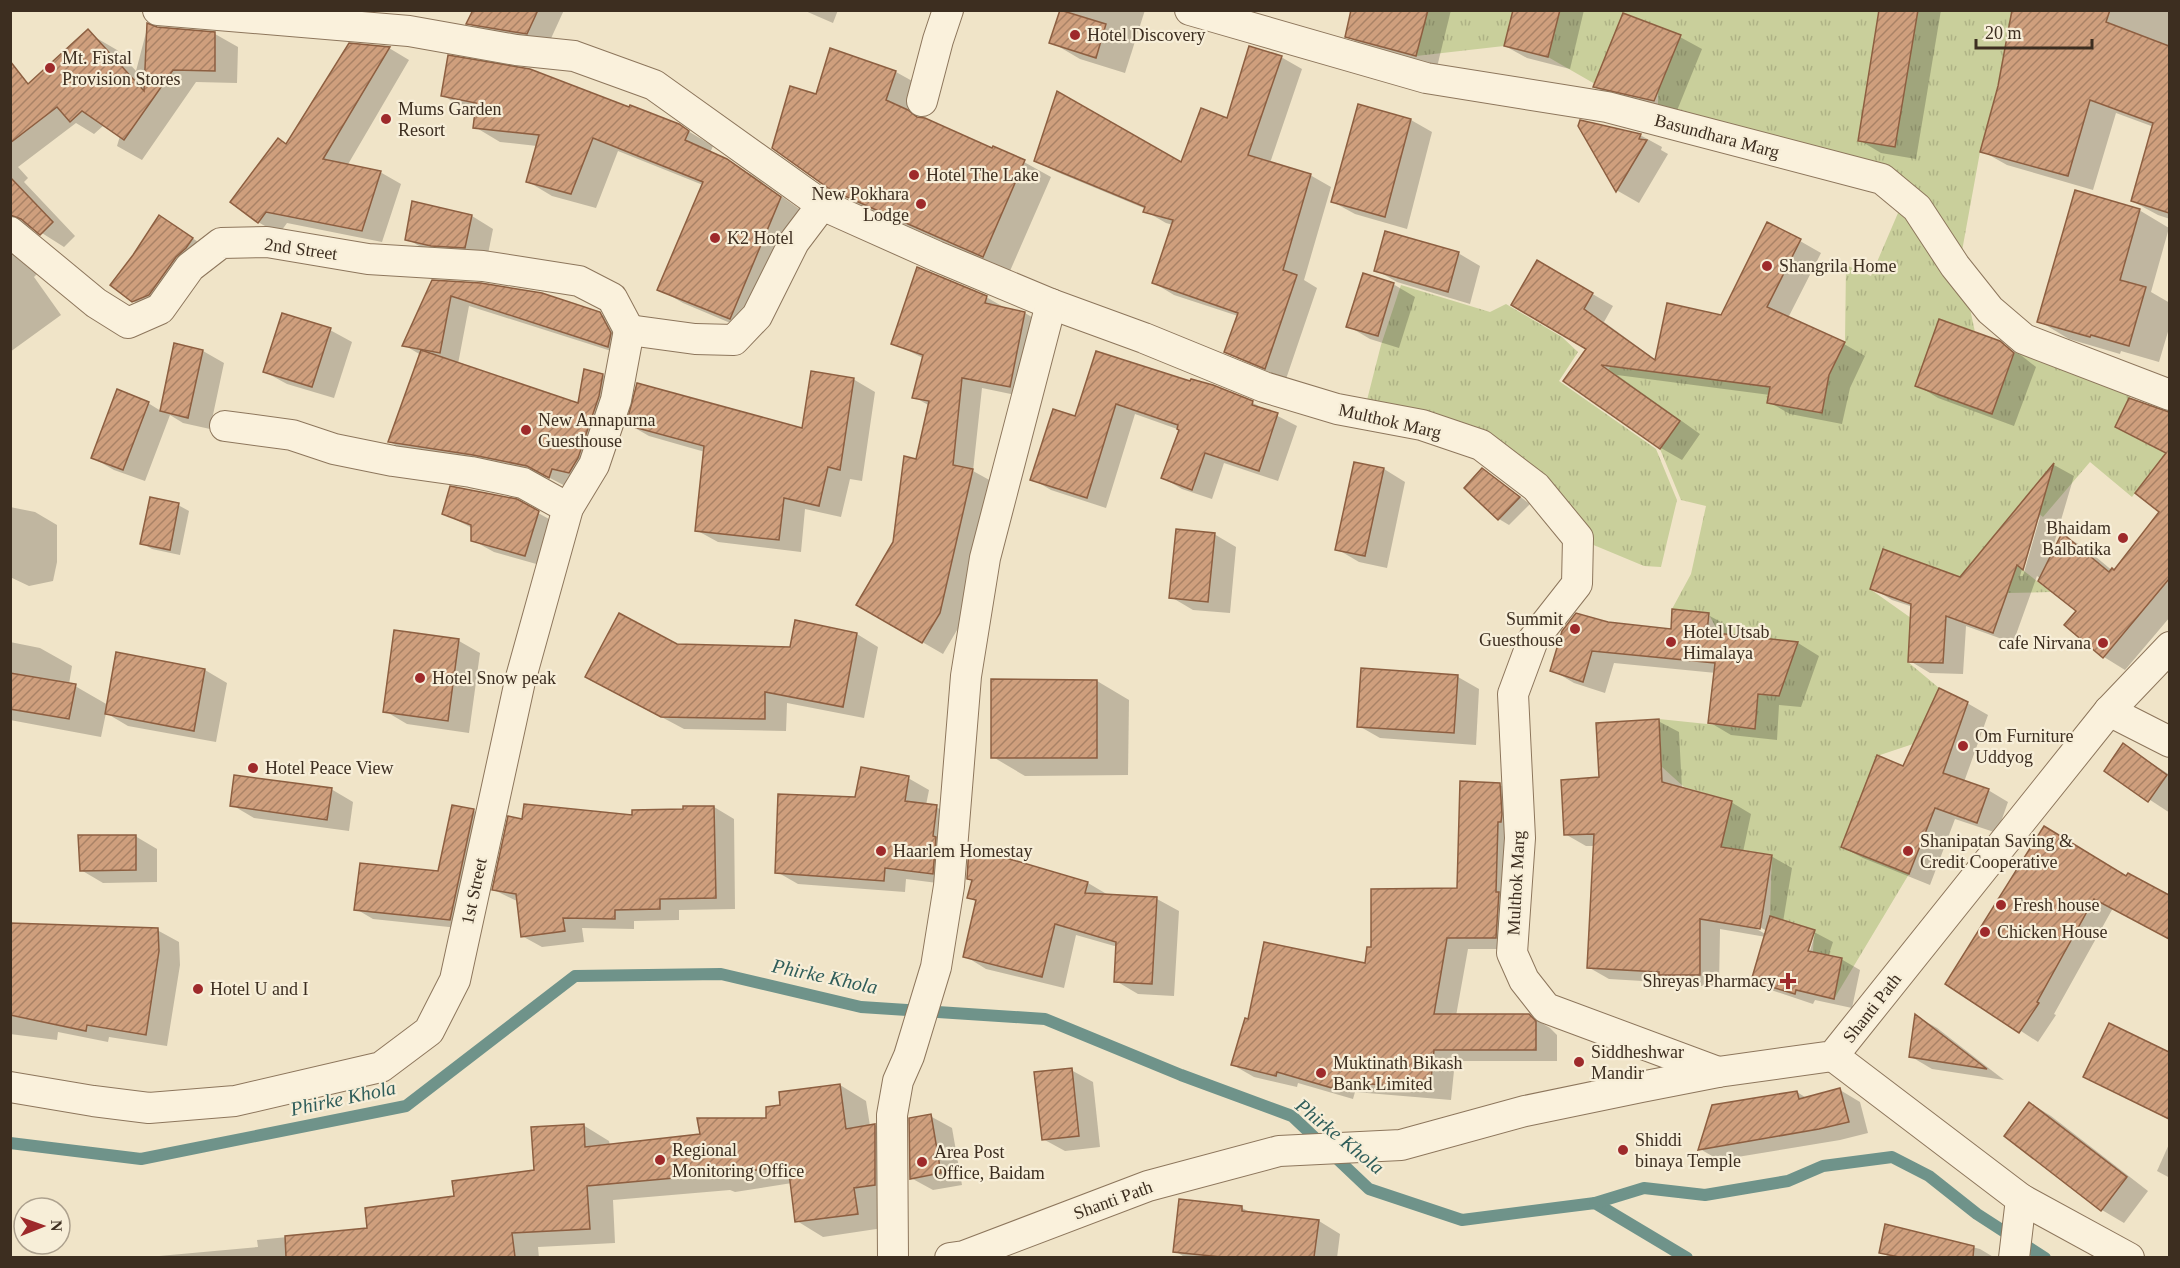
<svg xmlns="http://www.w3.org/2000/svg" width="2180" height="1268" font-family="'Times New Roman',serif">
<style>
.grass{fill:url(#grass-tufts)}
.shadow{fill:#0003;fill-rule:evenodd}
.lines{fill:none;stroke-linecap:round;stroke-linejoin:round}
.stream{stroke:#6f938a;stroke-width:12}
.building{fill:url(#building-hatch);stroke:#8d5f41;stroke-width:1.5}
.minor-casing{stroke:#8d765c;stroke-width:32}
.minor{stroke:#faf1dc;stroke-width:30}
.poi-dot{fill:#9e2a2b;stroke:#f7eed8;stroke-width:2}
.labels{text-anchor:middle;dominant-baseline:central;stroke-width:4.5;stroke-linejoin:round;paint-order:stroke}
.poi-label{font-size:18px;fill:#3d2e20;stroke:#f7eed8;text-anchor:start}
.street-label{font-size:18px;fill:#3d2e20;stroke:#f7eed8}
.water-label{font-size:20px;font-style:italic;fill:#2f5d5a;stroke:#f7eed8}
</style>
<defs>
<pattern id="grass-tufts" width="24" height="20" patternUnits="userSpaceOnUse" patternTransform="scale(1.5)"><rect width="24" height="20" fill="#c9cf9b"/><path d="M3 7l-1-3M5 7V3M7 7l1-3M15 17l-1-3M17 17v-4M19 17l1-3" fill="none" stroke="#aeb285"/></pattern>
<pattern id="building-hatch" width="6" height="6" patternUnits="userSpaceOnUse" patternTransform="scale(1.5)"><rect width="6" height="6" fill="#cf9f7d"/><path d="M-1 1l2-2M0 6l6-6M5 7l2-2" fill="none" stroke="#a98266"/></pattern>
</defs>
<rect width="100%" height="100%" fill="#f0e4c8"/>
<g class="grass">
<path d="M 1428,11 L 1513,11 L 1504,46 L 1416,56 Z"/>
<path d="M 1560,11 L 2027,11 L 1999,80 L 1980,152 L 1960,262 L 1975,332 L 1951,399 L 1992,414 L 2017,347 L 2134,389 L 2115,427 L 2169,455 L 2169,470 L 2160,482 L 2149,474 L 2132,497 L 2090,462 L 2043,517 L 2023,501 L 1988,543 L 2051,592 L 2007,593 L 1883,550 L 1870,589 L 1911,618 L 1908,662 L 1939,688 L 1913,744 L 1877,756 L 1841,847 L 1909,874 L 1834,999 L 1842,958 L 1813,952 L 1814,930 L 1770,916 L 1772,855 L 1730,848 L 1720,850 L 1731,801 L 1684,787 L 1662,767 L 1659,719 L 1755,729 L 1758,694 L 1779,695 L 1798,642 L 1719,633 L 1708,613 L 1672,609 L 1691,574 L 1706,506 L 1681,500 L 1660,449 L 1680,421 L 1608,370 L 1629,341 L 1652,372 L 1772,377 L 1767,403 L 1821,413 L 1826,382 L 1845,342 L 1846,265 L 1871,276 L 1901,206 L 1920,203 L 1658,113 L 1658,91 L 1680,36 L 1624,13 L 1595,84 L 1548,57 Z"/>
<path d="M 1401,285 L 1490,312 L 1506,304 L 1562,337 L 1578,352 L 1559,381 L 1656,449 L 1677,500 L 1661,567 L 1644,566 L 1584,541 L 1542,486 L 1367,400 L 1381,345 Z"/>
</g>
<g class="shadow">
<path d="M 474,10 L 564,10 L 548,45 L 489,35 L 468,23 Z"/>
<path d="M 803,10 L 838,10 L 833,23 Z"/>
<path d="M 1062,10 L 1145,10 L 1125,73 L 1080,59 L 1051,42 Z"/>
<path d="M 1353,10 L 1451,10 L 1437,67 L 1367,48 L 1346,36 Z"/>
<path d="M 1514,10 L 1584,10 L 1570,69 L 1527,58 L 1505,46 Z"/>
<path d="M 1881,10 L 1941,10 L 1916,159 L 1881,153 L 1859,140 Z"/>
<path d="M 2040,10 L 2170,10 L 2170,219 L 2158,215 L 2132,201 L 2154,127 L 2116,113 L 2093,190 L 2007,165 L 1982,151 Z"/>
<path d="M 148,25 L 156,29 L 215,34 L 238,47 L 237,83 L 196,82 L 142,160 L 117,146 L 120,136 L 104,125 L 94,134 L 76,123 L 18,167 L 28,178 L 24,182 L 75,236 L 64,247 L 34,228 L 28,228 L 38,273 L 34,277 L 61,315 L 10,352 L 10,93 L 25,82 L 30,84 L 93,36 L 117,50 L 136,71 Z"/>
<path d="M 1680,37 L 1702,49 L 1676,113 L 1617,99 L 1595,87 Z"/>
<path d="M 389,48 L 409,60 L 347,166 L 380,172 L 401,184 L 382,242 L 287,223 L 279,234 L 258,222 L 279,140 L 288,145 Z"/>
<path d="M 831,49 L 896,72 L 923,87 L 913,115 L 993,150 L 1024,162 L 1051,177 L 1010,271 L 859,205 L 831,189 Z"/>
<path d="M 1281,57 L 1302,69 L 1270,163 L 1310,175 L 1331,187 L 1304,280 L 1317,288 L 1286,379 L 1247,363 L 1226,352 L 1238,316 L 1174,295 L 1154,283 L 1173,225 L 1166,223 L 1145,211 L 1146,209 L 1057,172 L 1036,161 L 1182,164 L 1228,120 Z"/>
<path d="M 442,95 L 678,125 L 713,146 L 710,153 L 752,175 L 805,213 L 754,333 L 683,303 L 659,289 L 703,185 L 618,151 L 596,208 L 552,196 L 527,181 L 537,146 L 500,142 L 475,127 L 476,111 L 467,110 Z"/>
<path d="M 1411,120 L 1432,132 L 1407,229 L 1355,214 L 1333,202 Z"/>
<path d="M 1579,126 L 1640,135 L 1662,147 L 1661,150 L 1668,154 L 1639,203 L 1618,191 Z"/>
<path d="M 2139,210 L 2169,228 L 2151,292 L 2170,303 L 2170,325 L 2159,362 L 2121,351 L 2120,354 L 2069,339 L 2039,321 Z"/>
<path d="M 472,216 L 493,229 L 487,259 L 428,251 L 407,239 Z"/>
<path d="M 160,217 L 209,249 L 151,311 L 133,301 L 134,256 Z"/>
<path d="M 1800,241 L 1821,253 L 1788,318 L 1844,344 L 1865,356 L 1850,388 L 1842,424 L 1790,414 L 1769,402 L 1770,395 L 1617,375 L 1700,434 L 1682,460 L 1661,448 L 1565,380 L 1588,348 L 1538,262 L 1613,306 L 1604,322 L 1656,360 L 1722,317 Z"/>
<path d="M 1458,253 L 1480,266 L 1470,304 L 1397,282 L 1376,270 Z"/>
<path d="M 433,282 L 599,313 L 618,324 L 627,356 L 469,306 L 458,364 L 579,405 L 603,375 L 624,388 L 571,489 L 550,478 L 497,467 L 411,454 L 390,442 L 421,355 L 404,345 Z"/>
<path d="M 1393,284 L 1415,297 L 1399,348 L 1370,339 L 1348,326 Z"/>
<path d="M 986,297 L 1007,309 L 1025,313 L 1045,325 L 1030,398 L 982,388 L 973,471 L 993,482 L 960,625 L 943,654 L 858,605 L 894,543 L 930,406 L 914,397 L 923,358 L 893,343 Z"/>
<path d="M 330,330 L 352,342 L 334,398 L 287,384 L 265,372 Z"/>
<path d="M 1999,343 L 2022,356 L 2036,367 L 2014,426 L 1938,398 L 1917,385 Z"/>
<path d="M 203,351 L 224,363 L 210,429 L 183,423 L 170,415 L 145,481 L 114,470 L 93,458 L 148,403 L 161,411 Z"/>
<path d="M 1097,353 L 1253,403 L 1297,426 L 1278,481 L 1224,463 L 1212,499 L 1182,489 L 1163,478 L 1180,430 L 1135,414 L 1106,508 L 1051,490 L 1032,479 L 1076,418 Z"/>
<path d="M 853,379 L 875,392 L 862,481 L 850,479 L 841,517 L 805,509 L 801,552 L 718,542 L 696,530 L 705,452 L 649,436 L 628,424 L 803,430 Z"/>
<path d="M 2170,412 L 2170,617 L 2125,670 L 2104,657 L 2066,625 L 2079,610 L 2037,576 L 2013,643 L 1966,626 L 1963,674 L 1930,673 L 1910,661 L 1913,607 L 1892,600 L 1872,588 L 1961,579 L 2054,465 L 2074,476 L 2051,554 L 2053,554 L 2062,535 L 2084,547 L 2114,572 L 2161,512 L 2167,453 L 2164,413 ZM 2040,517 L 2023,576 L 2020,576 L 2036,521 Z"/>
<path d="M 1384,469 L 1405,482 L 1387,568 L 1359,562 L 1337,549 Z"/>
<path d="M 1483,470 L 1530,504 L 1509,525 L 1499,519 Z"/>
<path d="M 516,501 L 560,525 L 547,567 L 494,552 L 472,540 L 472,528 L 443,513 Z"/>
<path d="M 178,505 L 189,511 L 180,555 L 152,549 L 142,543 Z"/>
<path d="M 10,507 L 35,512 L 57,525 L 57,562 L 53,581 L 29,586 L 10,577 Z"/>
<path d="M 1214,534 L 1236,547 L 1230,613 L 1193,610 L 1171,597 Z"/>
<path d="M 1708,615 L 1730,627 L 1729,636 L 1798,643 L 1819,656 L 1801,707 L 1779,705 L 1777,740 L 1731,735 L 1709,722 L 1716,673 L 1614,663 L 1605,693 L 1574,683 L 1552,670 L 1607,624 L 1672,630 Z"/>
<path d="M 857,634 L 878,647 L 864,718 L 787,703 L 786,731 L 684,729 L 609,689 L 676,645 L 791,648 Z"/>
<path d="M 459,641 L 480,653 L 469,733 L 407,724 L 385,711 Z"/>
<path d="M 10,642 L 40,648 L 72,666 L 69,684 L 75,686 L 108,705 L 117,654 L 205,670 L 227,683 L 216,742 L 128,726 L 106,713 L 101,737 L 10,720 Z"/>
<path d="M 1458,677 L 1479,689 L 1476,745 L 1380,738 L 1359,726 Z"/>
<path d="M 1097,681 L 1129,700 L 1128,775 L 1025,776 L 993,757 Z"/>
<path d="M 1967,703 L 1988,715 L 1964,782 L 1988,790 L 2008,802 L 1997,833 L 1955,819 L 1930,885 L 1863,858 L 1842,847 L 1903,768 Z"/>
<path d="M 1658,721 L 1679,732 L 1682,789 L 1731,802 L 1751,814 L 1743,852 L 1771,856 L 1792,868 L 1783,922 L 1814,932 L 1833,942 L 1828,957 L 1841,959 L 1860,970 L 1852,1008 L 1815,1000 L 1813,1004 L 1771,990 L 1752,980 L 1766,937 L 1720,929 L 1719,986 L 1681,986 L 1676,983 L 1609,979 L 1588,967 L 1595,846 L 1586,846 L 1565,834 L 1600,778 ZM 1754,924 L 1767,931 L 1767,935 L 1753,927 ZM 1812,934 L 1815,934 L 1808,958 L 1805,957 Z"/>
<path d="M 2123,745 L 2170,775 L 2170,813 L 2106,771 Z"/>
<path d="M 908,778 L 929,790 L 926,805 L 936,807 L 957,819 L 953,885 L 906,879 L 905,892 L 798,884 L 777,872 Z"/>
<path d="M 1500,785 L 1521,797 L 1516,949 L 1468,949 L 1456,1016 L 1528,1015 L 1550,1028 L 1557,1035 L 1557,1061 L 1455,1061 L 1451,1100 L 1355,1092 L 1353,1099 L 1298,1083 L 1297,1087 L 1254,1077 L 1233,1065 L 1249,1020 L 1366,965 L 1372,949 L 1458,890 Z"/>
<path d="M 331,789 L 353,802 L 349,831 L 254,818 L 232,805 Z"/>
<path d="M 454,806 L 474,811 L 491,820 L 468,929 L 373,919 L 356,909 L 439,873 Z"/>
<path d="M 714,807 L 734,819 L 735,909 L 679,910 L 679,920 L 634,921 L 634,929 L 582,928 L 584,942 L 542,947 L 522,936 L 519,902 L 494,890 L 524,821 L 634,817 Z"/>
<path d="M 135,836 L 157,849 L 157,882 L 103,883 L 81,870 Z"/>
<path d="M 971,849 L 1088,883 L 1110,896 L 1157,899 L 1179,911 L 1174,996 L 1138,994 L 1116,981 L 1118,947 L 1076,935 L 1064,988 L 986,969 L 965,956 L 977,902 L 969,897 L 973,881 L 968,878 Z"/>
<path d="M 2128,875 L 2170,895 L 2170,938 L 2113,908 L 2054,1014 L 2056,1015 L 2038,1042 L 1947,983 Z"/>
<path d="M 10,924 L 157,930 L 179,942 L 180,965 L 167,1046 L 109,1037 L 108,1042 L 58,1032 L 57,1040 L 10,1034 Z"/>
<path d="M 1916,1016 L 1937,1028 L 2004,1080 L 1932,1069 L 1910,1056 Z"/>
<path d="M 2109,1025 L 2170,1053 L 2170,1120 L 2085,1077 Z"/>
<path d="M 1071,1070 L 1093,1082 L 1100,1147 L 1065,1151 L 1043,1139 Z"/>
<path d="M 840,1085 L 866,1101 L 870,1126 L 875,1125 L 901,1141 L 883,1228 L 823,1237 L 797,1221 L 792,1183 L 735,1192 L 730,1190 L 613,1200 L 615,1243 L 538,1247 L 539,1258 L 137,1258 L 258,1247 L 257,1240 L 369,1229 L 456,1197 L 535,1171 L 583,1125 L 609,1141 L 610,1146 L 701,1135 L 767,1120 L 782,1106 Z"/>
<path d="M 1840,1090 L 1860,1102 L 1868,1133 L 1840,1140 L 1719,1160 L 1700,1149 L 1797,1092 L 1808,1099 Z"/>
<path d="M 2030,1103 L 2051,1116 L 2148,1191 L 2124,1223 L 2102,1210 L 2006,1136 Z"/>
<path d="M 930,1116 L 952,1128 L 962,1185 L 933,1190 L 911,1178 Z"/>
<path d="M 2170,1142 L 2170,1178 L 2157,1171 Z"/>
<path d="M 1242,1208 L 1252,1213 L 1319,1221 L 1340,1234 L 1337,1258 L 1186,1258 L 1175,1251 Z"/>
<path d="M 1887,1226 L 1980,1249 L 1995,1258 L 1891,1258 L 1881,1252 Z"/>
</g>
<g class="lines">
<g class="stream">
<path d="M 10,1143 L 141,1159 L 406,1106 L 575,976 L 721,974 L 861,1007 L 1045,1019 L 1181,1075 L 1292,1116 L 1369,1189 L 1462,1220 L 1595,1203 L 1687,1258"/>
<path d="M 1595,1203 L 1644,1188 L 1705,1195 L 1788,1181 L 1823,1166 L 1892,1157 L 1929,1176 L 1977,1214 L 2045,1258"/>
</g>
</g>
<g class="building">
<path d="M 473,10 L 538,10 L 527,34 L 466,24 Z"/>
<path d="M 1060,10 L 1106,24 L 1096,58 L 1049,43 Z"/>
<path d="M 1351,10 L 1428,10 L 1416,56 L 1345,37 Z"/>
<path d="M 1513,10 L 1560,10 L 1548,57 L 1504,46 Z"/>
<path d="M 1879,10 L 1918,10 L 1895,147 L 1858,141 Z"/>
<path d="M 2012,10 L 2110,10 L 2106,22 L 2169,46 L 2169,213 L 2131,201 L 2153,123 L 2090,100 L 2068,176 L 1980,152 L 1998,86 Z"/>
<path d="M 1623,13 L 1681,35 L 1654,101 L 1593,87 Z"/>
<path d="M 147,23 L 157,27 L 215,32 L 215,71 L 173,70 L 124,140 L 82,111 L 70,122 L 57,107 L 10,143 L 10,61 L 28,84 L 88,29 L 144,91 Z"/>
<path d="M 349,43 L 390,47 L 323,159 L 381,171 L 362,231 L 266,212 L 258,223 L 230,202 L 278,138 L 286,144 Z"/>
<path d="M 1249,46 L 1282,56 L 1248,155 L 1311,174 L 1283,270 L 1297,275 L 1265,369 L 1224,352 L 1238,313 L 1152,283 L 1173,220 L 1143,212 L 1145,207 L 1034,161 L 1057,91 L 1181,162 L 1201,108 L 1227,118 Z"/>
<path d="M 830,48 L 896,71 L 886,100 L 908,110 L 917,117 L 925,118 L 992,148 L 993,146 L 1025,160 L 983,257 L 831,190 L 772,148 L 790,86 L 816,94 Z"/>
<path d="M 448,55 L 530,69 L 629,107 L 630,105 L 679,124 L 689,131 L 685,140 L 727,159 L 781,197 L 730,319 L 657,290 L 703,182 L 593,138 L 571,194 L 526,182 L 539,135 L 473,128 L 476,103 L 441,96 Z"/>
<path d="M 1358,104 L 1411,119 L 1385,217 L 1331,202 Z"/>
<path d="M 1580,120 L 1641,134 L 1639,139 L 1647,140 L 1616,192 L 1578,126 Z"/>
<path d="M 10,177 L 53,222 L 40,235 L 21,219 L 10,215 Z"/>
<path d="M 2075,190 L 2140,209 L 2120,280 L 2146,287 L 2129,346 L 2091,335 L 2090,337 L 2037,322 Z"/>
<path d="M 412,201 L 472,215 L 465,248 L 431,246 L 405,240 Z"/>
<path d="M 159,215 L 193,238 L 186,248 L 176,257 L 149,295 L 132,302 L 110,285 L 133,255 Z"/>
<path d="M 1767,222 L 1801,239 L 1767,307 L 1845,342 L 1829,375 L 1822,413 L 1767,403 L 1770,387 L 1601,365 L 1680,421 L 1660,449 L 1563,381 L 1586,349 L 1511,305 L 1537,260 L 1593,293 L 1584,309 L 1655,360 L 1667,303 L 1721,315 Z"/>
<path d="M 1385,231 L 1459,252 L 1448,292 L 1374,271 Z"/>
<path d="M 917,267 L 987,296 L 985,303 L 1025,312 L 1010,387 L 962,378 L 953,465 L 973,469 L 940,613 L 922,643 L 856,605 L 893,542 L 904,456 L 916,459 L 929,401 L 912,398 L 923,355 L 891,344 Z"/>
<path d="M 1363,273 L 1394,283 L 1378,336 L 1346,327 Z"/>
<path d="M 432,280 L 481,283 L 542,293 L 600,312 L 611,333 L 608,347 L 451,296 L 440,353 L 402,346 Z"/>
<path d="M 282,313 L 331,328 L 312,387 L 263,372 Z"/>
<path d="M 1939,319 L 2000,341 L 2014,353 L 1992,414 L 1915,386 Z"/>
<path d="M 174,343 L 203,350 L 188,418 L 160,411 Z"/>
<path d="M 421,350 L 578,403 L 584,369 L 603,374 L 599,396 L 578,458 L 569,473 L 552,469 L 549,478 L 527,466 L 473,455 L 388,442 Z"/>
<path d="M 1096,351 L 1190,381 L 1191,379 L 1213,385 L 1253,401 L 1252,405 L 1278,413 L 1259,471 L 1205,453 L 1192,490 L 1161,478 L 1179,430 L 1177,429 L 1178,425 L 1116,404 L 1087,498 L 1030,480 L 1053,409 L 1075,416 Z"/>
<path d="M 811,371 L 854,378 L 840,470 L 828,467 L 819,506 L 784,498 L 779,540 L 695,531 L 704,446 L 626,425 L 637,383 L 802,428 Z"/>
<path d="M 117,389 L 149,402 L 123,470 L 91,458 Z"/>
<path d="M 2129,398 L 2169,412 L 2169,579 L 2103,658 L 2064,625 L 2076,611 L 2038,581 L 2062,533 L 2109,572 L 2112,568 L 2114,570 L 2159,512 L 2135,493 L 2166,453 L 2115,427 Z"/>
<path d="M 1354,462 L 1384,468 L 1365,556 L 1335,550 Z"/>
<path d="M 2054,463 L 2023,570 L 2017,565 L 1993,633 L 1946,616 L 1943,663 L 1908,662 L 1911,604 L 1870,589 L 1883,549 L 1960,577 Z"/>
<path d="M 1482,468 L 1520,497 L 1498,520 L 1464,488 Z"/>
<path d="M 450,486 L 517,499 L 539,511 L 525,556 L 471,541 L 471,525 L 442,514 Z"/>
<path d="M 150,497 L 179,503 L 170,550 L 140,544 Z"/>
<path d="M 1176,529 L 1215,533 L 1208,602 L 1169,598 Z"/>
<path d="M 1672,609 L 1709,613 L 1707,632 L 1798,642 L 1779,696 L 1758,694 L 1755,729 L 1708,723 L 1715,663 L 1592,651 L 1583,682 L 1550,671 L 1562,631 L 1576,613 L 1608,622 L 1671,629 Z"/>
<path d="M 619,613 L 677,644 L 790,647 L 795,620 L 857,633 L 843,707 L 765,692 L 765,719 L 661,717 L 585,677 Z"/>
<path d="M 394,630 L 459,639 L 448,721 L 383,712 Z"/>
<path d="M 116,652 L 205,669 L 194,731 L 105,714 Z"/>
<path d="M 1361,668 L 1458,675 L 1454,733 L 1357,727 Z"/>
<path d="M 10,673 L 76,684 L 69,719 L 10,709 Z"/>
<path d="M 991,679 L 1097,680 L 1097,758 L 991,758 Z"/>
<path d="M 1939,688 L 1968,702 L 1943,773 L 1989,789 L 1977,823 L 1935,808 L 1909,874 L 1841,847 L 1877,755 L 1903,766 Z"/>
<path d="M 1659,719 L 1662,782 L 1732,801 L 1721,847 L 1772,855 L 1760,929 L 1700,919 L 1700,975 L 1659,975 L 1659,972 L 1587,968 L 1594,834 L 1564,835 L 1561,780 L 1599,777 L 1596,723 Z"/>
<path d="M 2123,743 L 2167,775 L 2148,802 L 2104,771 Z"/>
<path d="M 861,767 L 909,776 L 905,801 L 937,805 L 933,836 L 936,837 L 933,874 L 885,868 L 884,881 L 775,873 L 778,794 L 855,797 Z"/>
<path d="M 234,775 L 332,788 L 327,820 L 230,806 Z"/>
<path d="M 1460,781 L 1500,783 L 1502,814 L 1501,822 L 1498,822 L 1496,892 L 1499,892 L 1496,938 L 1447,938 L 1434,1014 L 1529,1014 L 1536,1021 L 1536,1050 L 1434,1050 L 1430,1089 L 1334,1081 L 1332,1088 L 1277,1072 L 1276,1076 L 1231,1065 L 1245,1018 L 1248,1019 L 1264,942 L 1365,963 L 1367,947 L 1371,947 L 1371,889 L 1457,888 Z"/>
<path d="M 524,804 L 632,815 L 632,810 L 683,809 L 683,806 L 714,806 L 716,898 L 660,899 L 660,909 L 615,910 L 615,919 L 563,918 L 565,931 L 521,937 L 516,894 L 492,890 L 508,816 L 522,819 Z"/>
<path d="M 452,805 L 474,809 L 450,920 L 354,910 L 360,863 L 438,871 Z"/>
<path d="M 2044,826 L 2126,876 L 2128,873 L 2169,895 L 2169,939 L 2094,899 L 2037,1002 L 2039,1003 L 2019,1033 L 1945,984 Z"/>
<path d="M 78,835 L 136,835 L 136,870 L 80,871 Z"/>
<path d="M 969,847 L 1088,882 L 1085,893 L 1157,897 L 1152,984 L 1114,982 L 1116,942 L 1055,924 L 1042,977 L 963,957 L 976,900 L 967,898 L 972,880 L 967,879 Z"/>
<path d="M 1770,916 L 1815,930 L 1808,951 L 1842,958 L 1834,999 L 1796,990 L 1795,994 L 1751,981 Z"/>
<path d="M 10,923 L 158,928 L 159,951 L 146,1035 L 87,1025 L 86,1031 L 10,1015 Z"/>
<path d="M 1915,1014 L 1987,1069 L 1909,1057 Z"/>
<path d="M 2109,1023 L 2169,1052 L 2169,1119 L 2083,1077 Z"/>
<path d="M 1072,1068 L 1079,1136 L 1042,1140 L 1034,1072 Z"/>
<path d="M 840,1084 L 846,1129 L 875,1124 L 875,1185 L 854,1188 L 858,1214 L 795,1222 L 788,1165 L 707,1178 L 707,1175 L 587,1186 L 590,1229 L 512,1233 L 515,1257 L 286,1257 L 285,1236 L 367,1228 L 365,1208 L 454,1196 L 452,1181 L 534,1170 L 531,1127 L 584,1124 L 585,1147 L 700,1134 L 697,1118 L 766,1118 L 766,1107 L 780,1105 L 779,1092 Z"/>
<path d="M 1840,1088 L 1849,1122 L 1819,1129 L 1698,1150 L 1712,1105 L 1797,1091 L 1799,1099 Z"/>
<path d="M 2029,1102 L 2127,1177 L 2101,1211 L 2004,1136 Z"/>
<path d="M 931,1114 L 941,1173 L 910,1179 L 909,1118 Z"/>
<path d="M 1179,1199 L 1242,1206 L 1242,1211 L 1319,1220 L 1314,1257 L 1221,1257 L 1173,1252 Z"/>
<path d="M 1885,1224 L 1974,1246 L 1973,1257 L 1899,1257 L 1879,1253 Z"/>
</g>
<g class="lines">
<defs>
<g id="minor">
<path d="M 158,10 L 409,31 L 516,50 L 574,56 L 654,85 L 822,205"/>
<path d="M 1190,10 L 1426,78 L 1607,107 L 1882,179 L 1917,208 L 1955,266 L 1990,310 L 2024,339 L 2170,395"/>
<path d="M 922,101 L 938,40 L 948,10"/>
<path d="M 10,232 L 96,303 L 128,323 L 160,309 L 190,267 L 221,243 L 267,242 L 368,259 L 483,266 L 579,281 L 612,298 L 629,330"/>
<path d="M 629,330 L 695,339 L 734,340 L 757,316 L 794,242 L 822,205 L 936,256 L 1051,304 L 1144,338 L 1264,387 L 1337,409 L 1422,425 L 1481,445 L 1536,487 L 1578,538 L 1577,584 L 1533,640 L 1513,694 L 1520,838 L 1512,953 L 1524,980 L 1546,1008 L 1718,1072"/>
<path d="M 225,426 L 292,435 L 334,449 L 393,461 L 471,472 L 523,483 L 568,508"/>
<path d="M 2109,711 L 2170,742"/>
<path d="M 1833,1056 L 2021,1199 L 2014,1258"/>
<path d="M 10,1087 L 93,1101 L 149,1108 L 235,1101 L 381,1067 L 429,1031 L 455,980 L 520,681 L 568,508 L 594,465 L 616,400 L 629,330"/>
<path d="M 2021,1199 L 2129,1258"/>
<path d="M 893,1258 L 892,1115 L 898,1081 L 909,1056 L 936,967 L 949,886 L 966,676 L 985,558 L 1051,304"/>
<path d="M 950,1258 L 964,1256 L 1148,1186 L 1279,1151 L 1401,1145 L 1525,1111 L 1641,1087 L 1718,1072 L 1833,1056 L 2109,711 L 2170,647"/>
</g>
</defs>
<use href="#minor" class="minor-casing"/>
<use href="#minor" class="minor"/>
</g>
<g class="poi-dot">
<circle cx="1075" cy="35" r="6"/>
<circle cx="50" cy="68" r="6"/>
<circle cx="386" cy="119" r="6"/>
<circle cx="914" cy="175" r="6"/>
<circle cx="921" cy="204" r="6"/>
<circle cx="715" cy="238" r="6"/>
<circle cx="1767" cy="266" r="6"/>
<circle cx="526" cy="430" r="6"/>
<circle cx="2123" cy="538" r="6"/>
<circle cx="1575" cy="629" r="6"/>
<circle cx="1671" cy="642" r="6"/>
<circle cx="2103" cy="643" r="6"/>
<circle cx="420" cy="678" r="6"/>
<circle cx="1963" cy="746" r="6"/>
<circle cx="253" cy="768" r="6"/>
<circle cx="881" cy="851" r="6"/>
<circle cx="1908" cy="851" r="6"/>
<circle cx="2001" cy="905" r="6"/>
<circle cx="1985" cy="932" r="6"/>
<path d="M1785 972h6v6h6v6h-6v6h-6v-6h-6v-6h6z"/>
<circle cx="198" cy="989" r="6"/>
<circle cx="1579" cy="1062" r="6"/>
<circle cx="1321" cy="1073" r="6"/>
<circle cx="1623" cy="1150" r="6"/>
<circle cx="660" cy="1160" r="6"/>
<circle cx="922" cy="1162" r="6"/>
</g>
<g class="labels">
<g class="poi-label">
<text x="1087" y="35">Hotel Discovery</text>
<text x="62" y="58">Mt. Fistal<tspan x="62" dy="21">Provision Stores</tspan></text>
<text x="398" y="109">Mums Garden<tspan x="398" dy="21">Resort</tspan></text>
<text x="926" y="175">Hotel The Lake</text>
<text x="909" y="194" text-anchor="end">New Pokhara<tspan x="909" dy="21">Lodge</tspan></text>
<text x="727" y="238">K2 Hotel</text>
<text x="1779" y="266">Shangrila Home</text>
<text x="538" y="420">New Annapurna<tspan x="538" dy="21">Guesthouse</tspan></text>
<text x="2111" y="528" text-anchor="end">Bhaidam<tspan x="2111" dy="21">Balbatika</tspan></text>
<text x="1563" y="619" text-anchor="end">Summit<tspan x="1563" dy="21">Guesthouse</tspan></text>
<text x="1683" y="632">Hotel Utsab<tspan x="1683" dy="21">Himalaya</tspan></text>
<text x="2091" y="643" text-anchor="end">cafe Nirvana</text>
<text x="432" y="678">Hotel Snow peak</text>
<text x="1975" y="736">Om Furniture<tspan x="1975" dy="21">Uddyog</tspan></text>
<text x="265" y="768">Hotel Peace View</text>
<text x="1920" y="841">Shanipatan Saving &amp;<tspan x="1920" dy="21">Credit Cooperative</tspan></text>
<text x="893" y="851">Haarlem Homestay</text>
<text x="2013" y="905">Fresh house</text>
<text x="1997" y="932">Chicken House</text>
<text x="1776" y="981" text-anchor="end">Shreyas Pharmacy</text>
<text x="210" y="989">Hotel U and I</text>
<text x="1591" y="1052">Siddheshwar<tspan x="1591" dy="21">Mandir</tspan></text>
<text x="1333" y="1063">Muktinath Bikash<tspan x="1333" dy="21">Bank Limited</tspan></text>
<text x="1635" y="1140">Shiddi<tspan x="1635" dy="21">binaya Temple</tspan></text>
<text x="672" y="1150">Regional<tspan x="672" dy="21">Monitoring Office</tspan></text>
<text x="934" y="1152">Area Post<tspan x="934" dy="21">Office, Baidam</tspan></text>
</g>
<g class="street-label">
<text transform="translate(1717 136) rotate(15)">Basundhara Marg</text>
<text transform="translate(301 249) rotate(8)">2nd Street</text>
<text transform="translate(1390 421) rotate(13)">Multhok Marg</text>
<text transform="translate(1516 883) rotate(-87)">Multhok Marg</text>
<text transform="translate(474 891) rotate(-78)">1st Street</text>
<text transform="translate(1872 1008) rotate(-52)">Shanti Path</text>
<text transform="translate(1113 1200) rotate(-20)">Shanti Path</text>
</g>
<g class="water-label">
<text transform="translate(825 976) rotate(12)">Phirke Khola</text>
<text transform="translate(343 1098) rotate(-12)">Phirke Khola</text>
<text transform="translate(1340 1136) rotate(39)">Phirke Khola</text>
</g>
</g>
<rect width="2180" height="1268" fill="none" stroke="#3d2e20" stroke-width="24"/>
<g transform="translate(42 1226) rotate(89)"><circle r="28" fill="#f7eed8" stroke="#ada18e" stroke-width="1.5"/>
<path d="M0-4.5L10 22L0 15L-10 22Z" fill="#9e2a2b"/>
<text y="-9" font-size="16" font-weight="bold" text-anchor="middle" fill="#3d2e20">N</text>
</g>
<path d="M1976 39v9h116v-9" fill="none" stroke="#3d2e20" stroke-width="3"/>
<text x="1985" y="39" font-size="18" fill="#3d2e20" stroke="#f7eed8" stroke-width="4.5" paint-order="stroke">20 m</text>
</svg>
